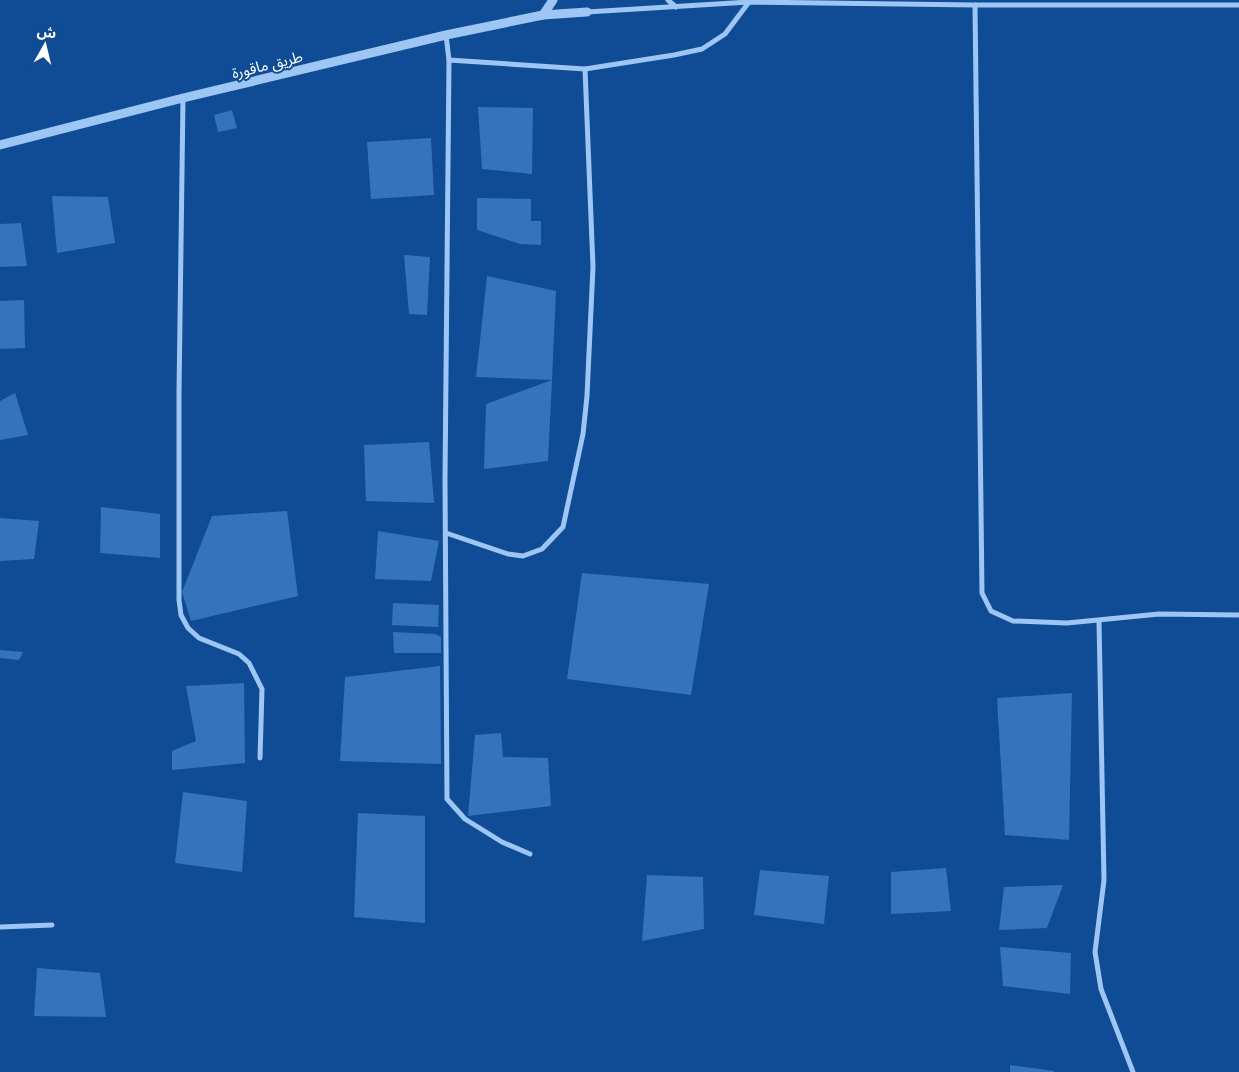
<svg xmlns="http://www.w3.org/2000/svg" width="1239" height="1072" font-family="'Exo 2','Noto Sans Arabic',sans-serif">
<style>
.building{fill:#3374bc}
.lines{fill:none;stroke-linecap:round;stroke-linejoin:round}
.minor{stroke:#9dc6f4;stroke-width:5}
.tertiary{stroke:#9dc6f4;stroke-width:9}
.labels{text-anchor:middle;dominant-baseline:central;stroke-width:4;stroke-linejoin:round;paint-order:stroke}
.street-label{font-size:15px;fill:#fff;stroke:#0f4c95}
</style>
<rect width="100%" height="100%" fill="#0f4c95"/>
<g class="building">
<path d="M 478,107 L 533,108 L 532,174 L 482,169 Z"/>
<path d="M 232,110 L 237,128 L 218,132 L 214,115 Z"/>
<path d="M 431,138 L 434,195 L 371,199 L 367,142 Z"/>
<path d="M 52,196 L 108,197 L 115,243 L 57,253 Z"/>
<path d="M 477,198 L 531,199 L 531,221 L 541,221 L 541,245 L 520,244 L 477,230 Z"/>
<path d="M 21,223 L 27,266 L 0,267 L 0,224 Z"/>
<path d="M 404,255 L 430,257 L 427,315 L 409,314 Z"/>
<path d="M 487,276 L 556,291 L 552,380 L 476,377 Z"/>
<path d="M 24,300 L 25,348 L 0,349 L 0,301 Z"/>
<path d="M 552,380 L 548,461 L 484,469 L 486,404 Z"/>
<path d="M 15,393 L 28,435 L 0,440 L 0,401 Z"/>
<path d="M 429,442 L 434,503 L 366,501 L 364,445 Z"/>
<path d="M 101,507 L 160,514 L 160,558 L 100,553 Z"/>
<path d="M 287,511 L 298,596 L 191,621 L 182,592 L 212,516 Z"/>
<path d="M 0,518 L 39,521 L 34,559 L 0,561 Z"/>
<path d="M 378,531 L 439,541 L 431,581 L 375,579 Z"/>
<path d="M 582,573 L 709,584 L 691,695 L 567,679 Z"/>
<path d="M 393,603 L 439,605 L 438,627 L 392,625 Z"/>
<path d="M 393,632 L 435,634 L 441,637 L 441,653 L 394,653 Z"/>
<path d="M 0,650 L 23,652 L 19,660 L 0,658 Z"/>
<path d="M 440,666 L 441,764 L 340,761 L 345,677 Z"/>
<path d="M 244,683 L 245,763 L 172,770 L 172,751 L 196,741 L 186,686 Z"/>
<path d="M 1072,693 L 1069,840 L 1005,835 L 997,698 Z"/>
<path d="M 501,733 L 503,757 L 548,758 L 551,806 L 468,816 L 475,735 Z"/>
<path d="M 183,792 L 247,801 L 242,872 L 175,863 Z"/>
<path d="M 358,813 L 425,816 L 425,923 L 354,917 Z"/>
<path d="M 946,868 L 951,911 L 891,914 L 891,872 Z"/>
<path d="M 760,870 L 829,876 L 824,924 L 754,915 Z"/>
<path d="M 647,875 L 703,877 L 704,929 L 642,941 Z"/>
<path d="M 1063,885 L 1047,928 L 999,930 L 1004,887 Z"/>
<path d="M 1000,947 L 1071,953 L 1070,994 L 1003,986 Z"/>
<path d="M 37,968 L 100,973 L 106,1017 L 34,1016 Z"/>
<path d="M 1010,1065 L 1054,1071 L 1054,1072 L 1010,1072 Z"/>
</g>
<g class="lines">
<g class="minor">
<path d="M 668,0 L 676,7"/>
<path d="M 975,5 L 982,593 L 991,611 L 1013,621 L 1067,623 L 1159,614 L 1239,615"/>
<path d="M 587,12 L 749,2 L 975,5 L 1239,5"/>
<path d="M 446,35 L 449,60 L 445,480 L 447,799 L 465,819 L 502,842 L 530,854"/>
<path d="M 449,60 L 585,69 L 674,55 L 702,49 L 725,34 L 749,2"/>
<path d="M 183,98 L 179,393 L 179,600 L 181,615 L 188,628 L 199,638 L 239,654 L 249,663 L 262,689 L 260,758"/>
<path d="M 446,533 L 508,554 L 523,556 L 542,549 L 563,527 L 583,434 L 587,396 L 593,267 L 585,69"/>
<path d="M 1099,621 L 1104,880 L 1095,952 L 1101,989 L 1133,1072"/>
<path d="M 0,927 L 52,925"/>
</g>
<g class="tertiary">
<path d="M 543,15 L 553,0"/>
<path d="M 0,145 L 183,98 L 446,35 L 543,15 L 587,12"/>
</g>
</g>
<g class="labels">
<g class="street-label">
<text transform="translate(267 64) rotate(-14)">طريق ماقورة</text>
</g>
</g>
<g transform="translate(45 45) rotate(8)" stroke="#0f4c95" stroke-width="4" paint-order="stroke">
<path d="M0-4L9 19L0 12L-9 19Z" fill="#ffffff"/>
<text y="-8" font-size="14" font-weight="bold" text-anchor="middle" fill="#ffffff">ش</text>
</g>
</svg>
